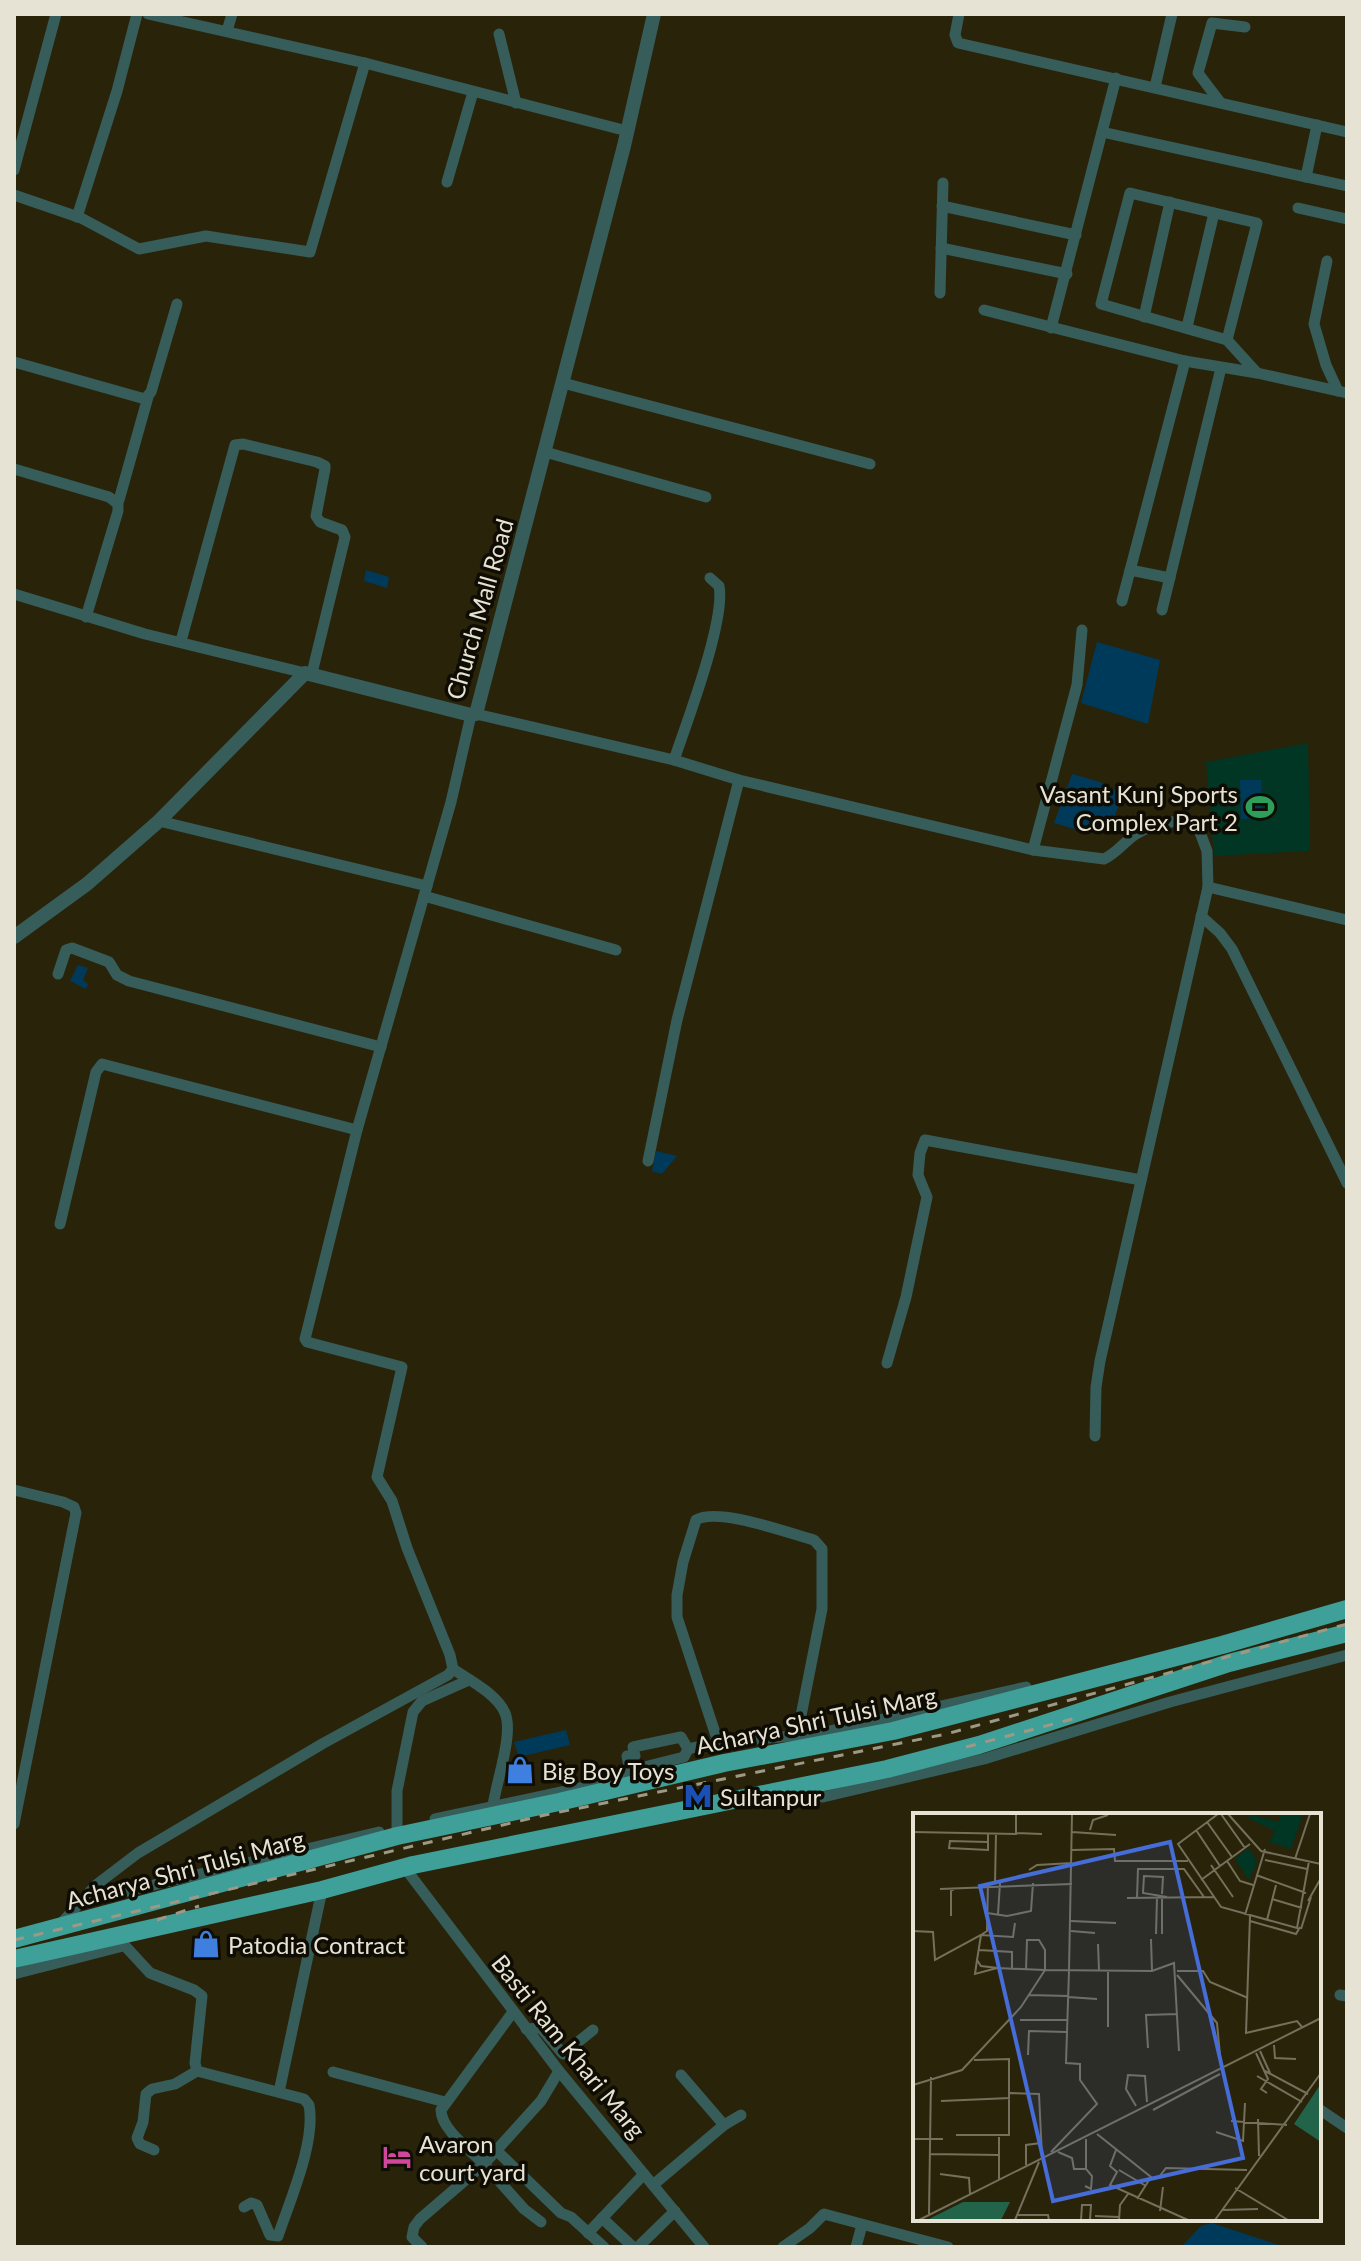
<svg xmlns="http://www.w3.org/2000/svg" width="1361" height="2261" font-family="Lato,sans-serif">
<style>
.green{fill:#023624}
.water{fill:#003a5b}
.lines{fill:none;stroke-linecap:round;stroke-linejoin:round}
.minor{stroke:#365d59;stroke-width:11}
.tertiary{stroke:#365d59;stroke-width:14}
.trunk{stroke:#3ea098;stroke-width:18}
.rail{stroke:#9d9986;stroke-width:3;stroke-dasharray:10 10;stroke-linecap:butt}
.labels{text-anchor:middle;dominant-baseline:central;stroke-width:7;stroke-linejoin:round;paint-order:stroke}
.street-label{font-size:24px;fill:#e6e3d4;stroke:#0f0c04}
.poi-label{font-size:24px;fill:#e6e3d4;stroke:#0f0c04;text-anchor:start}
.inset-road{fill:none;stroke:#75705b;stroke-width:2}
.view{fill:#456cd7;fill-opacity:0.15;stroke:#456cd7;stroke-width:4}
.inset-edge{fill:none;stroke:#e6e3d4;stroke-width:4}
</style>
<rect width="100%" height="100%" fill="#29230a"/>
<path class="green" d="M 1308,743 L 1310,851 L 1214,856 L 1206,762 Z"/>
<g class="water">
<path d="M 366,570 L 389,577 L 387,588 L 364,581 Z"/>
<path d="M 1097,642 L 1160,660 L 1148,724 L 1081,703 Z"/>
<path d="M 1072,774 L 1100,782 L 1123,794 L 1110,828 L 1088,833 L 1054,823 Z"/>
<path d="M 1240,780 L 1261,780 L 1262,818 L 1241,819 Z"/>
<path d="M 78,965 L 88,968 L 83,980 L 88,984 L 86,989 L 70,981 Z"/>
<path d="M 656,1151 L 677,1156 L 662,1174 L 652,1171 Z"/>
<path d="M 566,1730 L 570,1745 L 519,1757 L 514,1742 Z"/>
<path d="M 1212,2223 L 1285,2247 L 1181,2247 L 1201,2226 Z"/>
</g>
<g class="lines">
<g class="minor">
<path d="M 148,14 L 365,63 L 627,131"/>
<path d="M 959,14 L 955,35 L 958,43 L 1347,132"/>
<path d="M 227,31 L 232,14"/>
<path d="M 499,34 L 516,103"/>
<path d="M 1155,87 L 1172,14"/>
<path d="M 1220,102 L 1198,73 L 1212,23 L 1245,27"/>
<path d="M 1102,132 L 1347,186"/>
<path d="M 14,170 L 56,14"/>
<path d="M 1306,177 L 1317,125"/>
<path d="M 447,182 L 473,92"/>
<path d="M 14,195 L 81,218 L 139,249 L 206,236 L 310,252 L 365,63"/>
<path d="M 942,206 L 1076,235"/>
<path d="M 1298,208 L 1347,219"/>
<path d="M 77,217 L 117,91 L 137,14"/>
<path d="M 941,248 L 1067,274"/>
<path d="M 1327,261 L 1314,324 L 1326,365 L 1338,391"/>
<path d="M 940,293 L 943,183"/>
<path d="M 984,310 L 1185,361 L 1257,373 L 1347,393"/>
<path d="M 1144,317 L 1170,202"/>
<path d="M 1187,327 L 1214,213"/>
<path d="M 1051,328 L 1116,78"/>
<path d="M 1227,340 L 1257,223 L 1130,193 L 1101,304 L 1227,340 L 1257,373"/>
<path d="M 14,362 L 145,399 L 151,392 L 177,304"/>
<path d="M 563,383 L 870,464"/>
<path d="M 545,452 L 706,497"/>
<path d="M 14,469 L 109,497 L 118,504 L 118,511 L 86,617"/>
<path d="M 119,500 L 148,397"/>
<path d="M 1130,570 L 1170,578"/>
<path d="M 14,594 L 145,634 L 305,673"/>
<path d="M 1122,601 L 1185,361"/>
<path d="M 1162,610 L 1221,368"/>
<path d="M 181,641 L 235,445 L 243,444 L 317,462 L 325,466 L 325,469 L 316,516 L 320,522 L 342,530 L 345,537 L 312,673"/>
<path d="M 476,714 L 674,760 L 739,780 L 1033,850 L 1104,859 C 1117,853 1124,842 1136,834 C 1151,825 1183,815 1198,827 L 1207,851 L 1208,887 L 1100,1361 L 1096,1387 L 1095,1436"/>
<path d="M 674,760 C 686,724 726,620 719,586 L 710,578"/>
<path d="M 159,821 L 427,886"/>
<path d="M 1033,850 L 1077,685 L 1082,630"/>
<path d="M 1208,887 L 1347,920"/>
<path d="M 424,896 L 616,950"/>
<path d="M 1201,916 L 1220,933 L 1232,949 L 1347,1183"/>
<path d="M 58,974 L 66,950 L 72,948 L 109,962 L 117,975 L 129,981 L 381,1047"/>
<path d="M 648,1161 L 677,1020 L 739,780"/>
<path d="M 60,1224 L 96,1072 L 102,1064 L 357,1130"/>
<path d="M 887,1363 L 906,1297 L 927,1197 L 918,1175 L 920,1153 L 925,1140 L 1141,1180"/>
<path d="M 14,1490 L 63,1502 L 74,1507 L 76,1513 L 14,1824"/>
<path d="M 453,1669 C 469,1680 497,1694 505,1713 C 514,1734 496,1782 493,1806"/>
<path d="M 718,1742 L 677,1617 L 677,1595 L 683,1562 L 696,1520 C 718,1507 788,1533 814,1540 L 822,1549 L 822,1609 L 797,1736"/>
<path d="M 631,1777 L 644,1767 L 684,1757 L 688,1749"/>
<path d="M 619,1780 L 631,1777 L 627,1756 L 635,1756 L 633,1747 L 681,1737 L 688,1749 L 718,1742 L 816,1734 L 1026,1687"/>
<path d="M 823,1797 L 984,1759 L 1170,1702 L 1347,1655"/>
<path d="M 435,1819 L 594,1785"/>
<path d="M 397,1836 L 397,1791 L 413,1712 L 422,1701 L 469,1680"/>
<path d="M 405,1868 L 559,2071 L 704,2247"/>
<path d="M 81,1902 L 379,1832"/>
<path d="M 59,1926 L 96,1885 L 138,1853 L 322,1744 L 448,1675 L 453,1669 L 450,1655 L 407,1548 L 392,1501 L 377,1477 L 402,1367 L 307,1342 L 305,1339 L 357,1130 L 451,802 L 471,715"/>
<path d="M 115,1935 L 150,1973 L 194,1990 L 202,1996 L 195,2063 L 197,2071 L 304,2099 L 309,2105 C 316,2142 290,2200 278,2236 L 270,2235 L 257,2205 L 251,2203 L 244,2207"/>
<path d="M 14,1974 L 123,1946"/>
<path d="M 1340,1995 L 1347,1996"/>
<path d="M 526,2029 L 541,2028 L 563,2054 L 593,2030"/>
<path d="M 333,2072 L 445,2102"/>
<path d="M 681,2075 L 724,2125"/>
<path d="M 279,2092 L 322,1890"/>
<path d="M 1319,2109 L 1347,2128"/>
<path d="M 154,2150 L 140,2144 L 137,2138 L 143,2122 L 146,2094 L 152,2089 L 175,2084 L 197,2071"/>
<path d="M 497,2151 L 561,2213 L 571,2217 L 604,2247"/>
<path d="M 653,2185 L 724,2125 L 741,2115"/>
<path d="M 602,2218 L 633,2247"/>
<path d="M 541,2222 L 524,2209 L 484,2164 L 541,2101 L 559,2071"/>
<path d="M 588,2233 L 644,2174"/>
<path d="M 422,2247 L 412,2237 L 414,2227 L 420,2219 L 484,2164 C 470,2150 441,2129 441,2110 L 513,2012"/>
<path d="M 638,2247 L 675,2211"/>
<path d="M 783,2247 L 810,2228 L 824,2214 L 948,2247"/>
<path d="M 856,2247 L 862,2225"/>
</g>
<path class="tertiary" d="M 14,937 L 87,884 L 159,821 L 305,673 L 471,715 L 476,714 L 624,146 L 654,14"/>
<g class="trunk">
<path d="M 14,1939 L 397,1836 L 559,1802 L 724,1763 L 893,1731 L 1222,1645 L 1347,1609"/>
<path d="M 14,1959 L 322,1890 L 413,1865 L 887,1769 L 979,1745 L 1229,1663 L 1347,1633"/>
</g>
<g class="rail">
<path d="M 966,1747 L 1080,1717"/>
<path d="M 157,1920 L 199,1906"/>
<path d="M 14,1940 L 545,1815 L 946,1734 L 1347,1624"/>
</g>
</g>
<defs>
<symbol id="stadium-bare" viewBox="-9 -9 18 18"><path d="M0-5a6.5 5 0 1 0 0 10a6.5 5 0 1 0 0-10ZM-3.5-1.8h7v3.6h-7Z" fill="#2e9e5b" stroke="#0f0c04" stroke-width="2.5" paint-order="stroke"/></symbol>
<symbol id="shop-bare" viewBox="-9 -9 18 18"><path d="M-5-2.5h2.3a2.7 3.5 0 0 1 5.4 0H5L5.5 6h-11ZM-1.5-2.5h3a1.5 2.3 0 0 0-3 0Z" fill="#3f7fe0" stroke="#0f0c04" stroke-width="2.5" paint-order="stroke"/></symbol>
<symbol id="metro-bare" viewBox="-9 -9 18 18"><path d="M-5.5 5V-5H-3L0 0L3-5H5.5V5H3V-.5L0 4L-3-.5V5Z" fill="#1a4fb4" stroke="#0f0c04" stroke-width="2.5" paint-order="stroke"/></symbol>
<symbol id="hotel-bare" viewBox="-9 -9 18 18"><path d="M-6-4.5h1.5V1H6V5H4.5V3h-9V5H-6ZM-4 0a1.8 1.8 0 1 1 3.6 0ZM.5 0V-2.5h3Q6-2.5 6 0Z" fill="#d1479c" stroke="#0f0c04" stroke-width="2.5" paint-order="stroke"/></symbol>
</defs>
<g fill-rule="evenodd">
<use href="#stadium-bare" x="1240" y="787" width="40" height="40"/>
<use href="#shop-bare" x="500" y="1750" width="40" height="40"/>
<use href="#metro-bare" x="678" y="1776" width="40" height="40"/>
<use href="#shop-bare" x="186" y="1924" width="40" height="40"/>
<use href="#hotel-bare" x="377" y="2137" width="40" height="40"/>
</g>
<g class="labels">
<g class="street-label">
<text transform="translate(479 609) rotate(-74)">Church Mall Road</text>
<text transform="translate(816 1720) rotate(-12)">Acharya Shri Tulsi Marg</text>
<text transform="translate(185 1869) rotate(-15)">Acharya Shri Tulsi Marg</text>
<text transform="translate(569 2046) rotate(51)">Basti Ram Khari Marg</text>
</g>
<g class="poi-label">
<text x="1238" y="793" text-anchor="end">Vasant Kunj Sports<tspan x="1238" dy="28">Complex Part 2</tspan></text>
<text x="542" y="1770">Big Boy Toys</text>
<text x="720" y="1796">Sultanpur</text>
<text x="228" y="1944">Patodia Contract</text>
<text x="419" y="2143">Avaron<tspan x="419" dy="28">court yard</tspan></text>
</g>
</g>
<g transform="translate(913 1813)">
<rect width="408" height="408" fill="#29230a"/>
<path d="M 337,1 L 366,9 L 367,1 L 390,1 L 378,36 L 356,29 L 362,18 L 335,5 ZM 335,35 L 344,48 L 336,67 L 322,46 Z" fill="#023624"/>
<path d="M 407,272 L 408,276 L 408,329 L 381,311 ZM 50,389 L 97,389 L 88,407 L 14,407 Z" fill="#226449"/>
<path class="inset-road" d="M 305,1 L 265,31 L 308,94 L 384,115 L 396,48M 308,1 L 332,35M 315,1 L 348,38 L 408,51M 294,9 L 319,44M 177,17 L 180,7 L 195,2M 283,17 L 307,53M 0,19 L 103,21 L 103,1M 159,19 L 203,22M 103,20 L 129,21M 75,21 L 75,37 L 36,35 L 37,28 L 75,29M 159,37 L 201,36 L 202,48 L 275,48M 382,46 L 397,1M 352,47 L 394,56M 314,48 L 327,68 L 340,72M 298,52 L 320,84M 225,56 L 271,56 L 291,84M 116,57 L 124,52 L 159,50M 343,62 L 393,80M 288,67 L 337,31M 82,70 L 83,21M 27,76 L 159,71M 249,81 L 250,64 L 231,63 L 230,80 L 254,84M 214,85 L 301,84M 224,85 L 225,55M 359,86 L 389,95M 395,88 L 408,65M 74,100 L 94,103 L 118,98 L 120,70M 85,101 L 87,70M 332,102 L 352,36M 38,103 L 38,78 L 43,75M 337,103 L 333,220 L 384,208 L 389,214M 354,107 L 363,72M 158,108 L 203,110M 337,108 L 383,121 L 387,114M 388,116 L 398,84M 0,118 L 20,119 L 22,147 L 68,122 L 74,118 L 75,70M 158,118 L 182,120M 243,121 L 244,85M 249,121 L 249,85M 238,126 L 239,158M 185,131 L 186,157M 66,137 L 99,139 L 99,156M 64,147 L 62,161 L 84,155 L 131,157M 85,155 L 68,153 L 64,147 L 68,122 L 100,124 L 102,110M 113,157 L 114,127 L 126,127 L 132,137 L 132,157M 156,157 L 159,1M 264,158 L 290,158 L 297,169 L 335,185M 264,162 L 304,210 L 308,253M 116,182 L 155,183M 155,184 L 184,186M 107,207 L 154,207M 195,214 L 195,158M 361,232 L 362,245 L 383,246M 235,235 L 233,202 L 264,201M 347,238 L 357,260M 343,240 L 355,266 L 348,276 L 354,280M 115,242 L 116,218 L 153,219M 352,258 L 395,281M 344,263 L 389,289M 0,272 L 49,257 L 108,194 L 132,157 L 239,158 L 261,150 L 266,238M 97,280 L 126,281 L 129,344M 28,288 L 97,285M 223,293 L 213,276 L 215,262 L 232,263 L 234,289M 240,297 L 307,261M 345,306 L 346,343M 318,308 L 374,312M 303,319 L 330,328 L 332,290M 184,321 L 238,364 L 224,386M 43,322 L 96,322 L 96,246 L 61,247M 0,326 L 30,326M 203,337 L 197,353 L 204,359 L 197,372 L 275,407M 138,339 L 184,291 L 167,267 L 167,251 L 153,250 L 156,158M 145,339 L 159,345 L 161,356 L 173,356M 17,341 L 85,342M 113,352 L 113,332 L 128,330M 206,357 L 233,373M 27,361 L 56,365 L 57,381M 246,364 L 253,355 L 334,357M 86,366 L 86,324M 172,373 L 178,376 L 179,363 L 173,356 L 173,326M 322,375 L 375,407M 309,397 L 345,396M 247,398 L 250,374M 16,401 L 18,264M 104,402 L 135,402 L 136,407M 182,403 L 206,404M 6,407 L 408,205M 102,407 L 126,349M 168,407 L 169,392 L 178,392 L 177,407M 206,407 L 207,392 L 215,381M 302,407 L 408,260"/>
<path class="view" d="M 257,29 L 330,345 L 140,388 L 67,73 Z"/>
<rect width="408" height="408" class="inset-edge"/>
</g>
<rect width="1361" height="2261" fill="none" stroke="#e6e3d4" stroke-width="32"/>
</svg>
